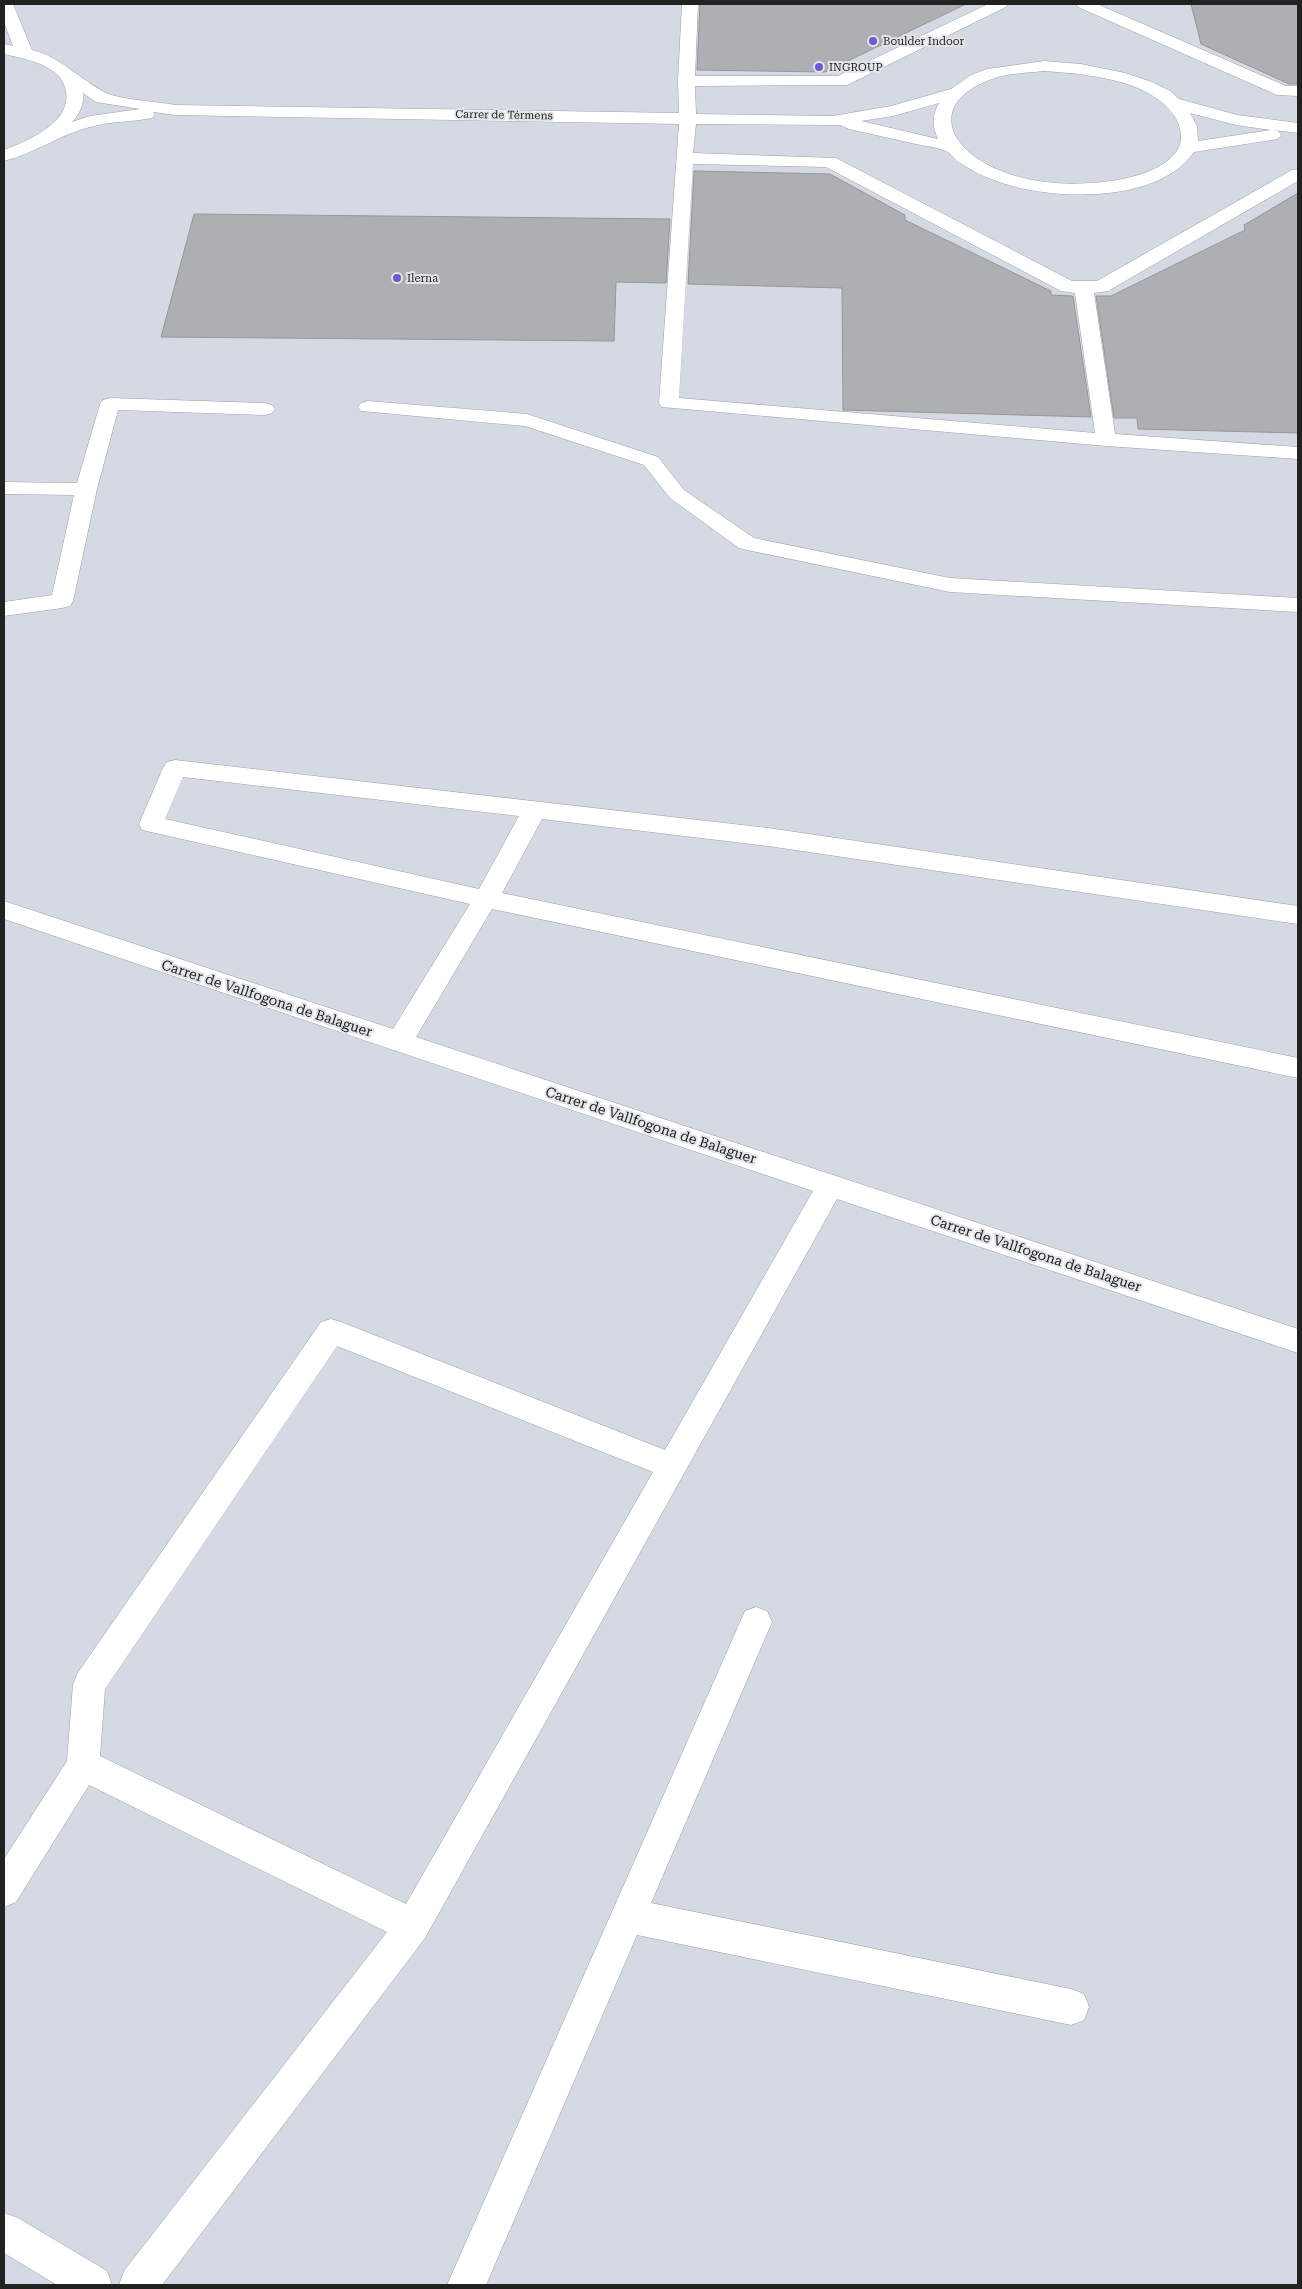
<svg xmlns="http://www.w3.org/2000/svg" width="1302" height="2289" font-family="'Roboto Serif',serif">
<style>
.built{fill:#d4d9e3}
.building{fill:#adafb2;stroke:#95979a}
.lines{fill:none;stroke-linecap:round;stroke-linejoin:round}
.minor-casing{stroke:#9fa0a3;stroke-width:1}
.minor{fill:#fff;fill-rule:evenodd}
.poi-dot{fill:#6e59d3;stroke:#e3e5e8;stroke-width:2}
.labels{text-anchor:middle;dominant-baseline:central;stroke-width:4;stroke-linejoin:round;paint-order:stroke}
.far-poi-label{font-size:11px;fill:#212122;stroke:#e3e5e8;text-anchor:start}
.far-street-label{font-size:11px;fill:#212122;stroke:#e3e5e8}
.street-label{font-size:14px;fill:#212122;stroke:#e3e5e8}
</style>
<rect width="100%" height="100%" fill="#e3e5e8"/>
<rect class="built" x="4" y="4" width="1294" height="2281"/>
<g class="building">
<path d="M 700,4 L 966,4 L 825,72 L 697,70 Z"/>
<path d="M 1191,4 L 1298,4 L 1298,84 L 1289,84 L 1201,44 Z"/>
<path d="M 694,171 L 830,174 L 905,215 L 905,220 L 1051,291 L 1051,295 L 1073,296 L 1091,417 L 843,410 L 842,288 L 688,284 Z"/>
<path d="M 1298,193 L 1298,433 L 1138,429 L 1137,418 L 1114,418 L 1096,296 L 1111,296 L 1245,230 L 1244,225 Z"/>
<path d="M 194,214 L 670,219 L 666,283 L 616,282 L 614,341 L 161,337 Z"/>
</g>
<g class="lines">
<defs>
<g id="minor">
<path d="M 4,4 L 13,4 L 32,50 C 61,57 79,79 106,93 C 117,99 160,102 175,105 L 679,113 L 678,81 L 682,4 L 698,4 L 695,76 L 838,76 L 988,4 L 1008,4 L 1006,7 L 847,85 L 695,86 L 696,114 L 833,116 L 891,106 L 951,89 L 971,75 L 987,69 L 1044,61 L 1081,64 L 1125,73 L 1152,82 L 1170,91 L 1179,99 L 1237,115 L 1298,123 L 1298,133 L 1273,130 L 1278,131 L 1281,135 L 1278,139 L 1194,152 C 1158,205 1047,201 994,180 C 982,176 971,170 960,163 C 955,160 951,153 946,151 C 937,147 925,146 916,144 C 894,139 871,134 849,129 L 841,125 L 696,124 L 693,153 L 836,158 L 1072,281 L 1097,281 L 1292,170 L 1298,169 L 1298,181 L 1108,291 L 1094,293 L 1115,434 L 1298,447 L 1298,459 L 1106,446 L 662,407 L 659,403 L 679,124 L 175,115 L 153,112 L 155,114 L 152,118 C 133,122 113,121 94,126 C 62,133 36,153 4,161 L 4,150 C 27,141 72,123 66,91 C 64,83 61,77 54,72 C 40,61 21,58 4,54 L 4,44 L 13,46 L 4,22 ZM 1044,71 C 1086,74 1154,79 1177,120 C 1181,129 1183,141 1178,149 C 1168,167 1141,175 1123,179 C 1079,187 1030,186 990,166 C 940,140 936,99 992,79 C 1008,73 1027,73 1044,71 ZM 83,93 L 96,102 L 140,109 L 90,116 L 72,122 C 79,115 85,103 83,93 ZM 939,103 C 932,115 932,126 938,139 L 861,121 L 893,116 ZM 1190,113 L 1236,125 L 1271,130 L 1198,141 L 1197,126 ZM 693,164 L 826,167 L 1061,291 L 1075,293 L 1095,433 L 679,398 Z"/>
<path d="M 1076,4 L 1097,4 L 1286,86 L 1298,86 L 1298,96 L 1277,95 L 1078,7 Z"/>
<path d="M 110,398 L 265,403 L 272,405 L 275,409 L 272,413 L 265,415 L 118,410 L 97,489 L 73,601 L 70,606 L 62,608 L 4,616 L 4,602 L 52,595 L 74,495 L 4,494 L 4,482 L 77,483 L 100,404 L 103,400 Z"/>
<path d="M 368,401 L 527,414 L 658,457 L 684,490 L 754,538 L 950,578 L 1298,598 L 1298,612 L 950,592 L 747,550 L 739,548 L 670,498 L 644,465 L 525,426 L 361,411 L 358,407 L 361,403 Z"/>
<path d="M 175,760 L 768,828 L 1298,906 L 1298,924 L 768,846 L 542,819 L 502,893 L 1298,1058 L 1298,1078 L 492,909 L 416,1037 L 1298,1329 L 1298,1353 L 837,1199 L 425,1938 L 162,2285 L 119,2285 L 124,2271 L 387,1932 L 89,1785 L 16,1902 L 4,1907 L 4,1859 L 67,1761 L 73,1685 L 77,1674 L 321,1322 L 331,1319 L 341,1322 L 665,1450 L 813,1191 L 4,919 L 4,901 L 393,1029 L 470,904 L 142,830 L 139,824 L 163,768 L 167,762 ZM 183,777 L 519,816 L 479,889 L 165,819 ZM 337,1346 L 653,1472 L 406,1904 L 100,1756 L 105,1689 Z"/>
<path d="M 756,1607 L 767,1611 L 772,1622 L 651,1903 L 1071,1989 L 1084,1994 L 1089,2007 L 1084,2020 L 1071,2025 L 637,1935 L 486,2285 L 447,2285 L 745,1611 Z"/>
<path d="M 4,2213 L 18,2218 L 107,2271 L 112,2285 L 57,2285 L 4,2253 Z"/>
</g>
</defs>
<use href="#minor" class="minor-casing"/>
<use href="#minor" class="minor"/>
</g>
<g class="poi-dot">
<circle cx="873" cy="41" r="5"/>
<circle cx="819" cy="67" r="5"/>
<circle cx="397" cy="278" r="5"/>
</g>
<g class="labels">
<g class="far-poi-label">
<text x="883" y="41">Boulder Indoor</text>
<text x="829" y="67">INGROUP</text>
<text x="407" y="278">Ilerna</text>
</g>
<g class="far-street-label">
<text transform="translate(504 115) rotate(1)">Carrer de Térmens</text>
</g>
<g class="street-label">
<text transform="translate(267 998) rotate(18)">Carrer de Vallfogona de Balaguer</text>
<text transform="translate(651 1125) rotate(18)">Carrer de Vallfogona de Balaguer</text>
<text transform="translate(1036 1253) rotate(18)">Carrer de Vallfogona de Balaguer</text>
</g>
</g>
<rect width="1302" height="2289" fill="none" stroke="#212122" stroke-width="10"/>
</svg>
